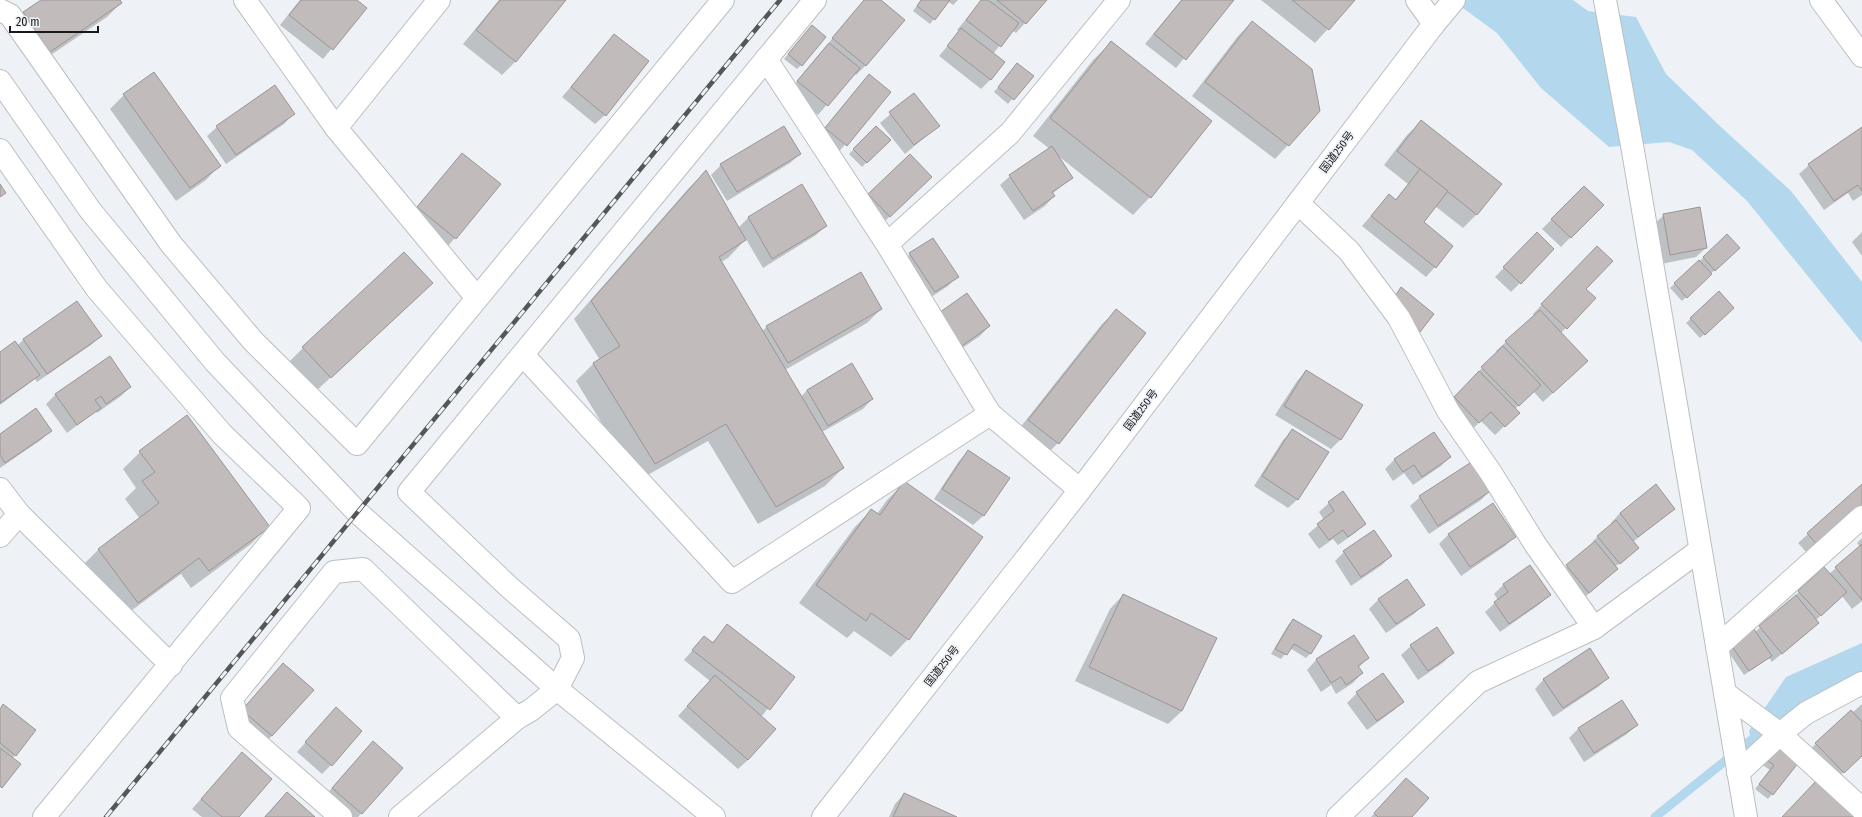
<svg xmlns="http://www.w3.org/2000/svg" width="1862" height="817" font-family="'Fira Sans Condensed','Noto Sans JP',sans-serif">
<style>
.water{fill:#b3d8ed}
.shadow{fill:#0003}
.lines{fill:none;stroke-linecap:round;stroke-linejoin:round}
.stream{stroke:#b3d8ed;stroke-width:9}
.building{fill:#c1bbbb;stroke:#9b9595}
.minor-casing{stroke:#bbbec2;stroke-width:24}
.highway-casing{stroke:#bbbec2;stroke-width:24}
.minor{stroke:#fff;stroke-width:22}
.highway{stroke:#fff;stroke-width:22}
.rail-casing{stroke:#545658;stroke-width:4.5}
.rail{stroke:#eef2f6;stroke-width:3;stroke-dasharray:9;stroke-linecap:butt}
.labels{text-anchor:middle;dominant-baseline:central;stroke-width:3.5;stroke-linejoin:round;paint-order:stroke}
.street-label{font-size:11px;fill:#18191b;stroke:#eef2f6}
</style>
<rect width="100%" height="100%" fill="#eef2f6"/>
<g class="water">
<path d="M 1452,0 L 1573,0 L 1588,11 L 1636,17 L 1666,74 L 1721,127 L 1791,191 L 1862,282 L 1862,343 L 1747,201 L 1692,150 L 1669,142 L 1609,147 L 1541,88 L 1497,33 Z"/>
<path d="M 1862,643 L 1862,672 L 1845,681 L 1754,753 L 1749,731 L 1786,677 Z"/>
</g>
<g class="shadow">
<path d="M 43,0 L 119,0 L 121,3 L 107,17 L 36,65 L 10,27 L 24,13 Z"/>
<path d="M 300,0 L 356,0 L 366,8 L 323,59 L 280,25 Z"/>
<path d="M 499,0 L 565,0 L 516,61 L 502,75 L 463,44 Z"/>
<path d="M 864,0 L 880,0 L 904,20 L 865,66 L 856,75 L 854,73 L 818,115 L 789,91 Z"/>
<path d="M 921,0 L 958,0 L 953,5 L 948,1 L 930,24 L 913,11 Z"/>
<path d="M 982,0 L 988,2 L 990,0 L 1046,0 L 1016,33 L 1012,30 L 993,54 L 991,79 L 981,89 L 939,56 L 960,31 L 957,30 Z"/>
<path d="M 1181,0 L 1232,0 L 1176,68 L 1145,44 Z"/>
<path d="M 1261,0 L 1354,0 L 1315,43 Z"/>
<path d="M 1252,22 L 1288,145 L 1275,159 L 1192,96 L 1238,36 Z"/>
<path d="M 807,31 L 801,65 L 797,69 L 784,59 Z"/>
<path d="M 615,35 L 605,115 L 595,124 L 562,97 Z"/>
<path d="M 1111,43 L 1210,122 L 1150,197 L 1133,215 L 1057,155 L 1072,178 L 1052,194 L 1054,196 L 1045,206 L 1024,220 L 1000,185 L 1010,176 L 1050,149 L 1033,136 L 1093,60 Z"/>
<path d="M 1013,69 L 1032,76 L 1008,104 L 994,92 Z"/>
<path d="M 860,85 L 890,92 L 836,155 L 816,138 Z"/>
<path d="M 914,94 L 938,126 L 905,154 L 880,123 Z"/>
<path d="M 124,95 L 219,166 L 206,180 L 176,201 L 110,109 Z"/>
<path d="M 293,114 L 284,124 L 226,164 L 207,136 L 217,127 Z"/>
<path d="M 1421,122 L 1477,214 L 1463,228 L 1435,206 L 1422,223 L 1435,267 L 1426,277 L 1362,226 L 1389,195 L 1395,200 L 1408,184 L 1384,165 L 1407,135 Z"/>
<path d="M 876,127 L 889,140 L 862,167 L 849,154 Z"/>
<path d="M 1862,128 L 1862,195 L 1853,201 L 1848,193 L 1824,210 L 1799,174 L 1809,165 Z"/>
<path d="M 462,154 L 455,238 L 446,248 L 408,217 Z"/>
<path d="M 800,154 L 790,163 L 727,201 L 711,175 L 721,165 Z"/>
<path d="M 705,172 L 738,228 L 748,218 L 802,186 L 826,226 L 816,235 L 763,268 L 746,239 L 728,258 L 721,262 L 762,331 L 767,327 L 881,309 L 867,323 L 785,370 L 801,397 L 807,390 L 852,364 L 872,399 L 863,409 L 822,432 L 843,468 L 825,486 L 758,524 L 708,441 L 637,481 L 576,381 L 594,363 L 600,360 L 574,319 L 688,189 Z"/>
<path d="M 921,186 L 880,226 L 859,204 L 869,194 Z"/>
<path d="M 1584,187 L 1602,205 L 1561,247 L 1542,229 Z"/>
<path d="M 1664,215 L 1706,248 L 1696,257 L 1661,264 L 1654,224 Z"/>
<path d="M 1862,232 L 1862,256 L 1852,242 Z"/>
<path d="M 1727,236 L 1738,248 L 1682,301 L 1670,288 Z"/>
<path d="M 1528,243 L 1520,283 L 1511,292 L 1495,277 Z"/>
<path d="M 910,254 L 957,277 L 948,286 L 925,301 L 901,263 Z"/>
<path d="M 1587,257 L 1584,289 L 1594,299 L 1561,333 L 1577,371 L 1543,402 L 1533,391 L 1515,409 L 1518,413 L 1495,435 L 1481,421 L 1469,432 L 1445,407 L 1474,378 L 1473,377 L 1497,353 L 1496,351 L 1534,316 L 1533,314 Z"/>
<path d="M 1719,293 L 1728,313 L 1700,338 L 1686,323 Z"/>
<path d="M 418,297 L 316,391 L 289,362 L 303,348 Z"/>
<path d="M 77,302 L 101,336 L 91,345 L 37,382 L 35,379 L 0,405 L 0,353 L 17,346 L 23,340 Z"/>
<path d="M 1116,311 L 1145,334 L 1058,443 L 1044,457 L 1015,434 L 1102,324 Z"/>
<path d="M 937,316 L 989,326 L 980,336 L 949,357 Z"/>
<path d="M 1306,371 L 1361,405 L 1340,440 L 1331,449 L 1275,415 L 1297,381 Z"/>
<path d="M 130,387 L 121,396 L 97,413 L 96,411 L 67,433 L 46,404 L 56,394 Z"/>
<path d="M 1293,430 L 1298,499 L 1288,508 L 1254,486 L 1283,440 Z"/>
<path d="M 50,431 L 41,440 L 0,468 L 0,435 Z"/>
<path d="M 1434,433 L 1450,457 L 1441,466 L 1413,485 L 1404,473 L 1393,481 L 1385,469 L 1394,460 Z"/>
<path d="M 968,451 L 1008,478 L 983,516 L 973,525 L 934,499 L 959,461 Z"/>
<path d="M 140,452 L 268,527 L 251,544 L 191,588 L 181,574 L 120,619 L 81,567 L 99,549 L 140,519 L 125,499 L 136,488 L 123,469 Z"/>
<path d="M 905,482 L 908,639 L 891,657 L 854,631 L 847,638 L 799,603 L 854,528 L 871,510 L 877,514 L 887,500 Z"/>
<path d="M 1862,486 L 1808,554 L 1798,543 Z"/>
<path d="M 1491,490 L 1481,500 L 1429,534 L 1410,506 L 1420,497 Z"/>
<path d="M 1329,503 L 1364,524 L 1355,533 L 1338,545 L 1333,539 L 1319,549 L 1308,534 L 1324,520 L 1319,512 Z"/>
<path d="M 1673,509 L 1633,542 L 1633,552 L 1615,567 L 1616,569 L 1607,578 L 1579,602 L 1557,575 L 1594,543 L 1593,541 L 1612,524 L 1611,523 L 1620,513 Z"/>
<path d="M 1448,535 L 1514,537 L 1505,546 L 1461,576 L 1439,544 Z"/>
<path d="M 1862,538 L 1862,601 L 1852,609 L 1842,596 L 1816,620 L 1818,623 L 1808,632 L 1772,662 L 1769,658 L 1744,675 L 1727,650 L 1755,632 L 1824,569 L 1829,574 L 1860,547 L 1857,543 Z"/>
<path d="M 1344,552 L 1391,556 L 1382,565 L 1351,586 L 1335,561 Z"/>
<path d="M 1530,566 L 1550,595 L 1540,604 L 1500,632 L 1485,612 L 1498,600 L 1494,594 L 1503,585 Z"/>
<path d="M 1123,595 L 1182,711 L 1168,724 L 1075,681 L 1110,609 Z"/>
<path d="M 1378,600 L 1423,605 L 1414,614 L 1386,633 L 1369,609 Z"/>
<path d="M 1293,620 L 1310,654 L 1306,658 L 1290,648 L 1281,659 L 1271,654 L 1288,625 Z"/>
<path d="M 727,626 L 794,677 L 761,717 L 748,760 L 738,769 L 678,716 L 710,681 L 684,660 L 704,637 L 712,643 Z"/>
<path d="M 1353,636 L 1368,658 L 1358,668 L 1362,673 L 1353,683 L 1336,694 L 1331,685 L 1321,692 L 1307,670 L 1316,660 Z"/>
<path d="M 1411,646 L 1453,652 L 1444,662 L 1418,680 L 1401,655 Z"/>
<path d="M 274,674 L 272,736 L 262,745 L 233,720 Z"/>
<path d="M 1383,674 L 1403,702 L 1393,711 L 1367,730 L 1347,703 L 1357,693 Z"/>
<path d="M 1608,678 L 1598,687 L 1553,717 L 1535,689 L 1544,679 Z"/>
<path d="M 1862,704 L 1862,755 L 1833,782 L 1806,753 L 1851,711 L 1852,713 Z"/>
<path d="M 0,709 L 15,755 L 12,759 L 0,788 Z"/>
<path d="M 327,718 L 331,765 L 322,774 L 297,752 Z"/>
<path d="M 1637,725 L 1627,734 L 1584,762 L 1569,738 L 1579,728 Z"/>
<path d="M 1776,745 L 1798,762 L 1768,799 L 1755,789 L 1770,770 L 1761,764 Z"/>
<path d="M 364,752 L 402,768 L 358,817 L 345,817 L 323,798 Z"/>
<path d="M 233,763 L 237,817 L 202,817 L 192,809 Z"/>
<path d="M 1396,789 L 1411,817 L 1371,817 Z"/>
<path d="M 287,793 L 313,817 L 264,817 Z"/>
<path d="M 904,794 L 954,817 L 889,817 L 895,804 Z"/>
</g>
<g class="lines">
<path class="stream" d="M 1655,817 L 1760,733"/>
</g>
<g class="building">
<path d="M 41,0 L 120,0 L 122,3 L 50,52 L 23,12 Z"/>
<path d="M 301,0 L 357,0 L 367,8 L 333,50 L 289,15 Z"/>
<path d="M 500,0 L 566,0 L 516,62 L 476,30 Z"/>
<path d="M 864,0 L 881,0 L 905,20 L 866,66 L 832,38 Z"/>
<path d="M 921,0 L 950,0 L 935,20 L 917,6 Z"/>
<path d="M 981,0 L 988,0 L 1019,23 L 1001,47 L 966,20 Z"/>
<path d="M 997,0 L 1047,0 L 1026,24 Z"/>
<path d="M 1182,0 L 1234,0 L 1186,60 L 1154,34 Z"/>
<path d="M 1292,0 L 1355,0 L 1329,30 Z"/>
<path d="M 1252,21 L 1312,69 L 1320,111 L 1289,146 L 1205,82 Z"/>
<path d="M 812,25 L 826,37 L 802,66 L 788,54 Z"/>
<path d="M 961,28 L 1005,62 L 991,80 L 947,46 Z"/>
<path d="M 614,34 L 649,61 L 606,116 L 571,87 Z"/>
<path d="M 1111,41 L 1212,121 L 1151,198 L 1050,118 Z"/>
<path d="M 829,43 L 860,68 L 828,106 L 797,81 Z"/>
<path d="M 1017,63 L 1034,76 L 1014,100 L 998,87 Z"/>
<path d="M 154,72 L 221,166 L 190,188 L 123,94 Z"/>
<path d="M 869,74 L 891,92 L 847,146 L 825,128 Z"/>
<path d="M 275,85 L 295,114 L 236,155 L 216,126 Z"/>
<path d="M 914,93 L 940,126 L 914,145 L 889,112 Z"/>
<path d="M 1421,120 L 1502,184 L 1477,215 L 1397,151 Z"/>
<path d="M 784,126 L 801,154 L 737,192 L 720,164 Z"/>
<path d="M 876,126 L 891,140 L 867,163 L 853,149 Z"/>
<path d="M 1862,127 L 1862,191 L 1858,185 L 1834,201 L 1808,164 Z"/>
<path d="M 1052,146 L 1073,178 L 1052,192 L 1055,196 L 1033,211 L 1009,175 Z"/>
<path d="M 462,153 L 501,184 L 456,239 L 417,207 Z"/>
<path d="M 910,154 L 932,177 L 890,217 L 868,194 Z"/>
<path d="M 1420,169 L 1448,191 L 1424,222 L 1453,246 L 1436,268 L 1371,216 L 1389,194 L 1396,200 Z"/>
<path d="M 706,170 L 746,240 L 719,257 L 844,468 L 776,507 L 726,424 L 655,464 L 593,363 L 620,346 L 591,301 Z"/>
<path d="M 0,184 L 6,193 L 0,197 Z"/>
<path d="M 802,184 L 827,226 L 772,259 L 748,217 Z"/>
<path d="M 1584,186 L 1604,205 L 1571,238 L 1551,219 Z"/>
<path d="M 1700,207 L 1707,248 L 1670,255 L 1663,214 Z"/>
<path d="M 1537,232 L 1554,249 L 1521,284 L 1503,267 Z"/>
<path d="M 1727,234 L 1740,248 L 1715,271 L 1703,257 Z"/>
<path d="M 933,238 L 959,277 L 935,292 L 909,253 Z"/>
<path d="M 1597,246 L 1613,261 L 1586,289 L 1596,298 L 1567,329 L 1541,304 Z"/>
<path d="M 404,252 L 433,283 L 331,378 L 302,347 Z"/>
<path d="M 1699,260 L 1712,274 L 1687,298 L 1674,283 Z"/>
<path d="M 861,272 L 882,309 L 788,363 L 766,326 Z"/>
<path d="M 1401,287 L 1434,314 L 1420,332 L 1394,298 Z"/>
<path d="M 1719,291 L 1734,308 L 1705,335 L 1690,318 Z"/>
<path d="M 967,293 L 990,326 L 959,348 L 936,315 Z"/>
<path d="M 77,301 L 102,336 L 47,374 L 23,339 Z"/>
<path d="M 1116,309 L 1146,333 L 1059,444 L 1028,420 Z"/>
<path d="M 1540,310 L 1588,361 L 1553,393 L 1505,341 Z"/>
<path d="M 15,341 L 40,375 L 0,403 L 0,352 Z"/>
<path d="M 1503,346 L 1541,385 L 1519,406 L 1481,367 Z"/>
<path d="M 110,356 L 131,387 L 106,404 L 101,396 L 95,400 L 101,408 L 77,425 L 55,394 Z"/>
<path d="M 852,363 L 873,399 L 828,426 L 807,390 Z"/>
<path d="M 1306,370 L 1363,405 L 1341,440 L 1284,406 Z"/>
<path d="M 1479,371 L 1520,413 L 1505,427 L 1491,412 L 1479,423 L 1454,397 Z"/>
<path d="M 36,408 L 52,431 L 5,463 L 0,455 L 0,434 Z"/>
<path d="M 187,415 L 270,527 L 209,571 L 199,558 L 138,603 L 98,549 L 159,503 L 142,481 L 155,472 L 139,451 Z"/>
<path d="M 1292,429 L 1329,452 L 1298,500 L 1262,476 Z"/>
<path d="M 1434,432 L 1451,457 L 1422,477 L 1414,465 L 1403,472 L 1394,459 Z"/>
<path d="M 968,450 L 1010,478 L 984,516 L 942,489 Z"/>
<path d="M 1473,461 L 1492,490 L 1438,526 L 1419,496 Z"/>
<path d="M 904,481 L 983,537 L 909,640 L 871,613 L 866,621 L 816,585 L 871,509 L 880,515 Z"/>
<path d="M 1656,484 L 1675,509 L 1638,537 L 1620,513 Z"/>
<path d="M 1862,484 L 1862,507 L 1818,546 L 1807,533 Z"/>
<path d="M 1343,491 L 1366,524 L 1348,537 L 1343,530 L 1329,540 L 1317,524 L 1334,511 L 1328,502 Z"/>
<path d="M 1493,503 L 1516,537 L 1470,567 L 1448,534 Z"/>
<path d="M 1616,520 L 1639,548 L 1620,564 L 1597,536 Z"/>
<path d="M 1374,530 L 1392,556 L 1361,577 L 1343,551 Z"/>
<path d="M 1595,541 L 1618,569 L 1589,593 L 1566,565 Z"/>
<path d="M 1862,544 L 1862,600 L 1835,567 Z"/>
<path d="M 1530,565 L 1551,595 L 1509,624 L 1494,602 L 1508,592 L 1503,584 Z"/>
<path d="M 1824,567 L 1847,592 L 1821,616 L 1798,591 Z"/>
<path d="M 1407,579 L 1425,605 L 1396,624 L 1378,599 Z"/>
<path d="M 1123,594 L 1217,638 L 1182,711 L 1089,667 Z"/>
<path d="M 1796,595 L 1819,623 L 1782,654 L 1759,626 Z"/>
<path d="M 1293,619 L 1322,636 L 1311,654 L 1294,644 L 1287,655 L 1275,649 Z"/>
<path d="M 727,624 L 795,677 L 770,710 L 692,650 L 704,636 L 713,643 Z"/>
<path d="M 1437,627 L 1454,653 L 1428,671 L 1410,645 Z"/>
<path d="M 1754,629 L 1772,656 L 1749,671 L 1731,645 Z"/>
<path d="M 1354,635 L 1369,658 L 1358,666 L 1363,673 L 1346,685 L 1341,677 L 1331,683 L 1316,659 Z"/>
<path d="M 1590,648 L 1609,678 L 1563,708 L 1543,679 Z"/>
<path d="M 283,663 L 314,690 L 272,736 L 242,710 Z"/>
<path d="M 1383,673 L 1404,702 L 1377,721 L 1356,692 Z"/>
<path d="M 715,675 L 776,729 L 748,760 L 687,706 Z"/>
<path d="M 1622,700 L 1638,725 L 1594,753 L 1578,728 Z"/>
<path d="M 3,704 L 36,730 L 16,756 L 0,743 L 0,709 Z"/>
<path d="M 336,707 L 362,731 L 332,766 L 305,742 Z"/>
<path d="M 1851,710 L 1862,722 L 1862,756 L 1844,773 L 1815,743 Z"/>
<path d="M 373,741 L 403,768 L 362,814 L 332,788 Z"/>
<path d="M 1776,744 L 1799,762 L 1773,795 L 1759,784 L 1774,765 L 1765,759 Z"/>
<path d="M 0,748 L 21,764 L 2,788 L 0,786 Z"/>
<path d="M 242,752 L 272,779 L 239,817 L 222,817 L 201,799 Z"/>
<path d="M 1406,778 L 1429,798 L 1412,817 L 1378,817 L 1374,813 Z"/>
<path d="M 1817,780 L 1854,815 L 1852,817 L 1782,817 Z"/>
<path d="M 287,792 L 315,817 L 265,817 Z"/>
<path d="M 904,793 L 957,817 L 893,817 Z"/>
</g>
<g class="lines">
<defs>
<g id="minor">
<path d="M 245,0 L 336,128 L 477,298"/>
<path d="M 1417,0 L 1434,24"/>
<path d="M 1605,0 L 1633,151 L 1746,817"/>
<path d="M 1821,0 L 1862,56"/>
<path d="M 0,10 L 10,15 L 171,244 L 253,341 L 357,444 L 723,0"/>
<path d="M 766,59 L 887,244 L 990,414 L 1080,490"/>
<path d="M 0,81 L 90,210 L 215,362 L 357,512 L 557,689 L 714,817"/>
<path d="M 336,128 L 439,0"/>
<path d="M 0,150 L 97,289 L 222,434 L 299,508 L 44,817"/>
<path d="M 1298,203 L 1349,251 L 1399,318 L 1448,411 L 1491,473 L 1535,544 L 1594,628"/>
<path d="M 887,244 L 1010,133 L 1119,0"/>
<path d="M 523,355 L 732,582 L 990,414"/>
<path d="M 0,489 L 19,514 L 171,665"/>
<path d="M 0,536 L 19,514"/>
<path d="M 1717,647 L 1862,517"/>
<path d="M 1725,693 L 1780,734 L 1862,809"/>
<path d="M 1738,773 L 1780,734 L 1806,713 L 1862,683"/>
<path d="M 341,817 L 239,728 L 232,698 L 334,572 L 363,569 L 517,718"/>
<path d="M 400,817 L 517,718 L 531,710 L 557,689 L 573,658 L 569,639 L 509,587 L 409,492 L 815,0"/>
<path d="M 1338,817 L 1478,682 L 1594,628 L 1700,550"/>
</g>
<path id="highway" d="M 823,817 L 1080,490 L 1434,24 L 1454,0"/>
</defs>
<use href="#minor" class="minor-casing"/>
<use href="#highway" class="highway-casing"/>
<use href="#minor" class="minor"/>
<use href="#highway" class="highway"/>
<defs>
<path id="rail" d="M 106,817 L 780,0"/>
</defs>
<use href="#rail" class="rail-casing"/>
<use href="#rail" class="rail"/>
</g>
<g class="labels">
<g class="street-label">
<text transform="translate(1337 152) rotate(-53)">国道250号</text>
<text transform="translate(1141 410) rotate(-53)">国道250号</text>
<text transform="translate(942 666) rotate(-52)">国道250号</text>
</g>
</g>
<path d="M10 26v6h88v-6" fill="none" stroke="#18191b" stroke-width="2"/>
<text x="16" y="26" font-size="12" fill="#18191b" stroke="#eef2f6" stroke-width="3" paint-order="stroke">20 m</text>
</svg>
